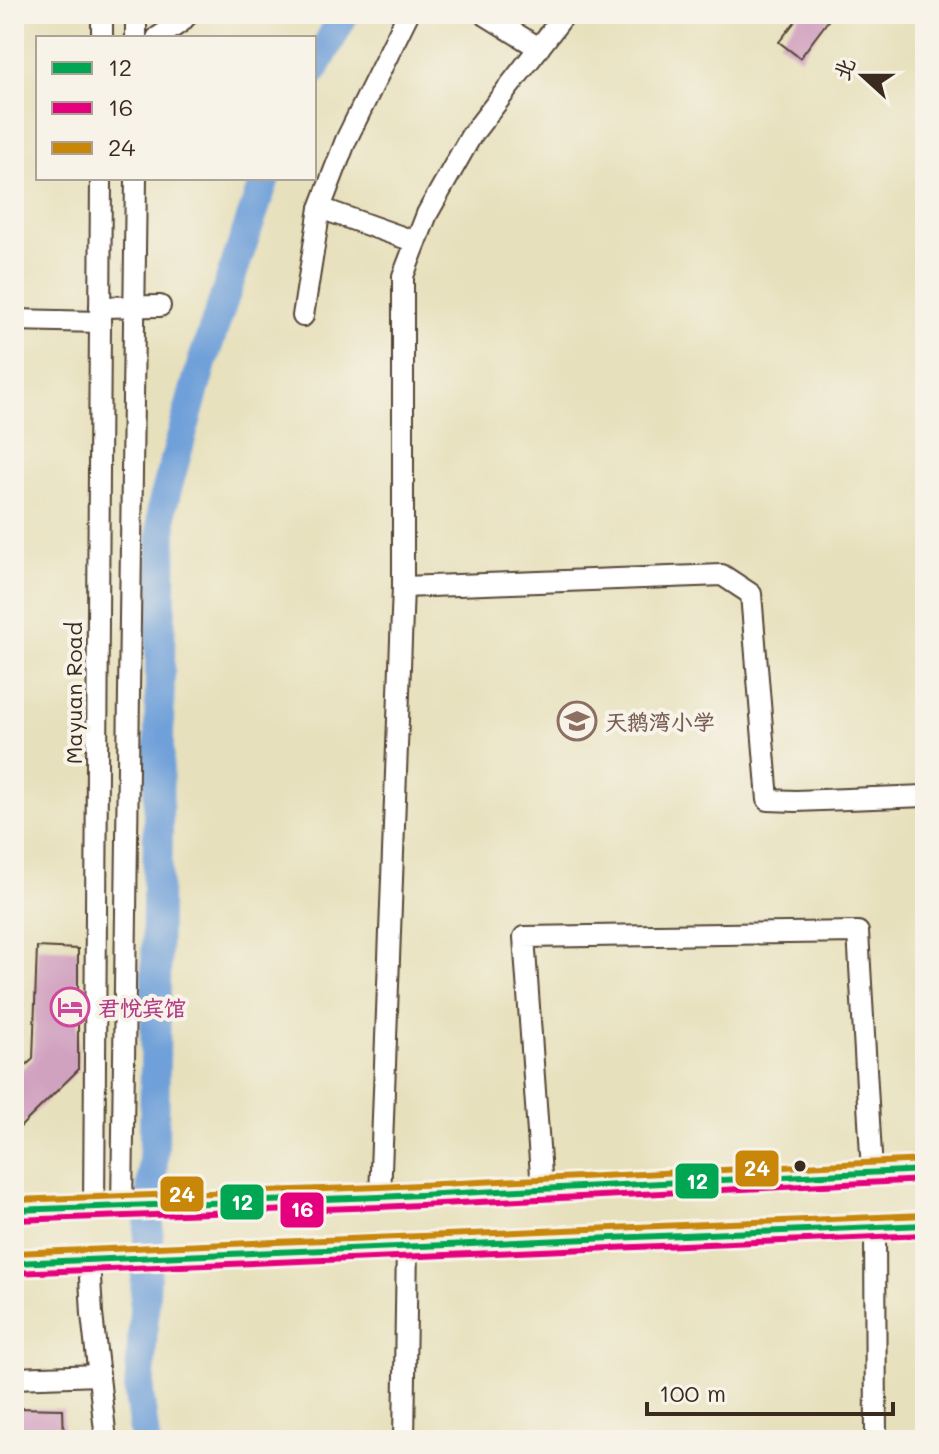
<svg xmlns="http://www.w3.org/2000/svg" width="939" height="1454" font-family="Mali,'LXGW WenKai TC',sans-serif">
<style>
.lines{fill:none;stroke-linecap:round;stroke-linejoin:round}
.river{stroke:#70a0d9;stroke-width:30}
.building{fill:#d1a2c0}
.minor-casing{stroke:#554536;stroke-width:24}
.major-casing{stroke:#554536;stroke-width:30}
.minor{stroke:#fff;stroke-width:20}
.major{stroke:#fff;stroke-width:26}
.bus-1-casing{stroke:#f7f3e8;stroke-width:12}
.bus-2-casing{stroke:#f7f3e8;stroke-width:12}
.bus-3-casing{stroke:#f7f3e8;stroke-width:12}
.bus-1{stroke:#00a651;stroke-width:6}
.bus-2{stroke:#e5007d;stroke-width:6}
.bus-3{stroke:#c88708;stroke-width:6}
.bus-dot{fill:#3b2a1e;stroke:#f7f3e8;stroke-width:3}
.labels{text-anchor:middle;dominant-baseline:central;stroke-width:8;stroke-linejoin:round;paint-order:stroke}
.street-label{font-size:22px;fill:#3b2a1e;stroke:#f7f3e8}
.education-label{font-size:22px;font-weight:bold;fill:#785e54;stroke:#f7f3e8;text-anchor:start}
.hotel-label{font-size:22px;font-weight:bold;fill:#b23c85;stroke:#f7f3e8;text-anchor:start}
.line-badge{stroke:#f7f3e8;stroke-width:3}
.badge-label{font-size:22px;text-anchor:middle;font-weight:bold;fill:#fff}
</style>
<rect width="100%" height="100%" fill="#f7f3e8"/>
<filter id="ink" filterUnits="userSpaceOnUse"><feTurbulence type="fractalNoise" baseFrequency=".0125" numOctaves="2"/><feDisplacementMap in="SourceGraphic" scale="16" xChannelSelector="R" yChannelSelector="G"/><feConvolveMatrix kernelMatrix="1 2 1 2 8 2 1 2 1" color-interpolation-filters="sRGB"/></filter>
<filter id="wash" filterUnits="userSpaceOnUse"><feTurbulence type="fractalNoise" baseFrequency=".006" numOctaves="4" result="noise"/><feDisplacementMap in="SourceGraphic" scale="32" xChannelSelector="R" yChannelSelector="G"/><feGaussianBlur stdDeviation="1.8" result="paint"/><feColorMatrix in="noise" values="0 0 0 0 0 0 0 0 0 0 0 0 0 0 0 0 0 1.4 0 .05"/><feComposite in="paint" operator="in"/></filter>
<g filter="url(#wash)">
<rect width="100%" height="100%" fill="#e7e0bc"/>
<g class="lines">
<g class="river">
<path d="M 314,70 L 344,14"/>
<path d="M 145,1440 L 139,1394 L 154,1143 L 162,507 L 202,363 L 265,178"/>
</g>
</g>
<g id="blocks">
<g class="building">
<path d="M 801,14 L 833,14 L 800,58 L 779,42 Z"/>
<path d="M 37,947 L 78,949 L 78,1070 L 14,1133 L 14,1076 L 33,1059 Z"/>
<path d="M 14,1408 L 63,1409 L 64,1440 L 14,1440 Z"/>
</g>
</g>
</g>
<g filter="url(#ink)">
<use href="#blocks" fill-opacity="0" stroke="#554536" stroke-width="2"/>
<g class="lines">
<defs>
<g id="minor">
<path d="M 484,14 L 539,48"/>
<path d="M 102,38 L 102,14"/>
<path d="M 136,38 L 136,14"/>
<path d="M 157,38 L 181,22 L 188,14"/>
<path d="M 320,208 L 416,242"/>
<path d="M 100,307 L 160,306"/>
<path d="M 303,316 L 320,208 L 346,140 L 408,14"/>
<path d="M 14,320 L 100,322"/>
<path d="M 403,587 L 722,575 L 751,594 L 768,800 L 796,801 L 925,796"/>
<path d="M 542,1189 L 524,937 L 858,932 L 872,1172"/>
<path d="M 380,1197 L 403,587 L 403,276 L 427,214 L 471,136 L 565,14"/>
<path d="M 122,1207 L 136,178"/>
<path d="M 94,1208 L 101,178"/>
<path d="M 875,1228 L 876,1440"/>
<path d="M 89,1259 L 92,1314 L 106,1440"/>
<path d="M 14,1378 L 99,1375"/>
<path d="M 404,1440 L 407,1245"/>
</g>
<g id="major">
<path d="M 14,1210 L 380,1197 L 925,1170"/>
<path d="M 14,1263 L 925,1225"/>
</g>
</defs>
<use href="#minor" class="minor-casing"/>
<use href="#major" class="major-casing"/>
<use href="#minor" class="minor"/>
<use href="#major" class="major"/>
<defs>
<g id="bus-1">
<path d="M 14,1210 L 380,1197 L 925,1170"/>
<path d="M 14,1263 L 925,1225"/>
</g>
<g id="bus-2">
<path d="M 14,1220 L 380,1207 L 925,1180"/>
<path d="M 14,1273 L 925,1235"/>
</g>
<g id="bus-3">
<path d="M 14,1200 L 380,1187 L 925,1160"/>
<path d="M 14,1253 L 925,1215"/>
</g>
</defs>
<use href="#bus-1" class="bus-1-casing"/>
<use href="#bus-2" class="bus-2-casing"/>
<use href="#bus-3" class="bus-3-casing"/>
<use href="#bus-1" class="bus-1"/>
<use href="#bus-2" class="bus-2"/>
<use href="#bus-3" class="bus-3"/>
</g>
</g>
<defs>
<symbol id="school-ring" viewBox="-11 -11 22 22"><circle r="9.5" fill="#f7f3e8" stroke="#8d6e63" stroke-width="1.5"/><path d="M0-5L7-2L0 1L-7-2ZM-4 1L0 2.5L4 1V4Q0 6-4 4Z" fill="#8d6e63"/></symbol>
<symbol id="hotel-ring" viewBox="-11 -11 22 22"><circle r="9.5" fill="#f7f3e8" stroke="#d1479c" stroke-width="1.5"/><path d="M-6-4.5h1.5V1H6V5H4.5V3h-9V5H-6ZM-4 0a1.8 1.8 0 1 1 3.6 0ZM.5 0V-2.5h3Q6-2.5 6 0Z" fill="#d1479c"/></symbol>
</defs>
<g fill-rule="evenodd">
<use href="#school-ring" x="555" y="699" width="44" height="44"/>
<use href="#hotel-ring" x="48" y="985" width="44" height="44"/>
</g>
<circle class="bus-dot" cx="800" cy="1166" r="7"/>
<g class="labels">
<g class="street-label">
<text transform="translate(73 693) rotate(-90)">Mayuan Road</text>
</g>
<g class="education-label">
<text x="605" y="721">天鹅湾小学</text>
</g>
<g class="hotel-label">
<text x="98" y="1007">君悦宾馆</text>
</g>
</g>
<g class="line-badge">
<rect x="734" y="1149" width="46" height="39" rx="8" fill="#c88708"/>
<rect x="674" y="1162" width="46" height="38" rx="8" fill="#00a651"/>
<rect x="159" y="1175" width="46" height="38" rx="8" fill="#c88708"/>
<rect x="219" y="1183" width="46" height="38" rx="8" fill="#00a651"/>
<rect x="279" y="1191" width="46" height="38" rx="8" fill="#e5007d"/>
</g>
<g class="badge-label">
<text x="757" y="1176">24</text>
<text x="697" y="1189">12</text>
<text x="182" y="1202">24</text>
<text x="242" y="1210">12</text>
<text x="302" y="1217">16</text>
</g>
<rect width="939" height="1454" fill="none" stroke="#f7f3e8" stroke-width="48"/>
<rect x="36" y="36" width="280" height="144" fill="#f7f3e8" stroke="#aca397" stroke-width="2"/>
<rect x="52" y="62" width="40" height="12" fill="#00a651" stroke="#aca397" stroke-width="2"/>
<text x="108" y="76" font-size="24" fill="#3b2a1e">12</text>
<rect x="52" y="102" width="40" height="12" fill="#e5007d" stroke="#aca397" stroke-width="2"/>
<text x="108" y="116" font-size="24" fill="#3b2a1e">16</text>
<rect x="52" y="142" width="40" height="12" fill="#c88708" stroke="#aca397" stroke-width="2"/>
<text x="108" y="156" font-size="24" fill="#3b2a1e">24</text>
<g transform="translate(863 76) rotate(291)" stroke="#f7f3e8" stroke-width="6" paint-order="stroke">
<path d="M0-6L14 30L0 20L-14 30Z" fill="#3b2a1e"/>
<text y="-12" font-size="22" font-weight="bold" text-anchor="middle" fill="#3b2a1e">北</text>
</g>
<path d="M647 1402v12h246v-12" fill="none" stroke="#3b2a1e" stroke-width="4"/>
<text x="659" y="1402" font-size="24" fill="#3b2a1e" stroke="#f7f3e8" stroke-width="6" paint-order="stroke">100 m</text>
</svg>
